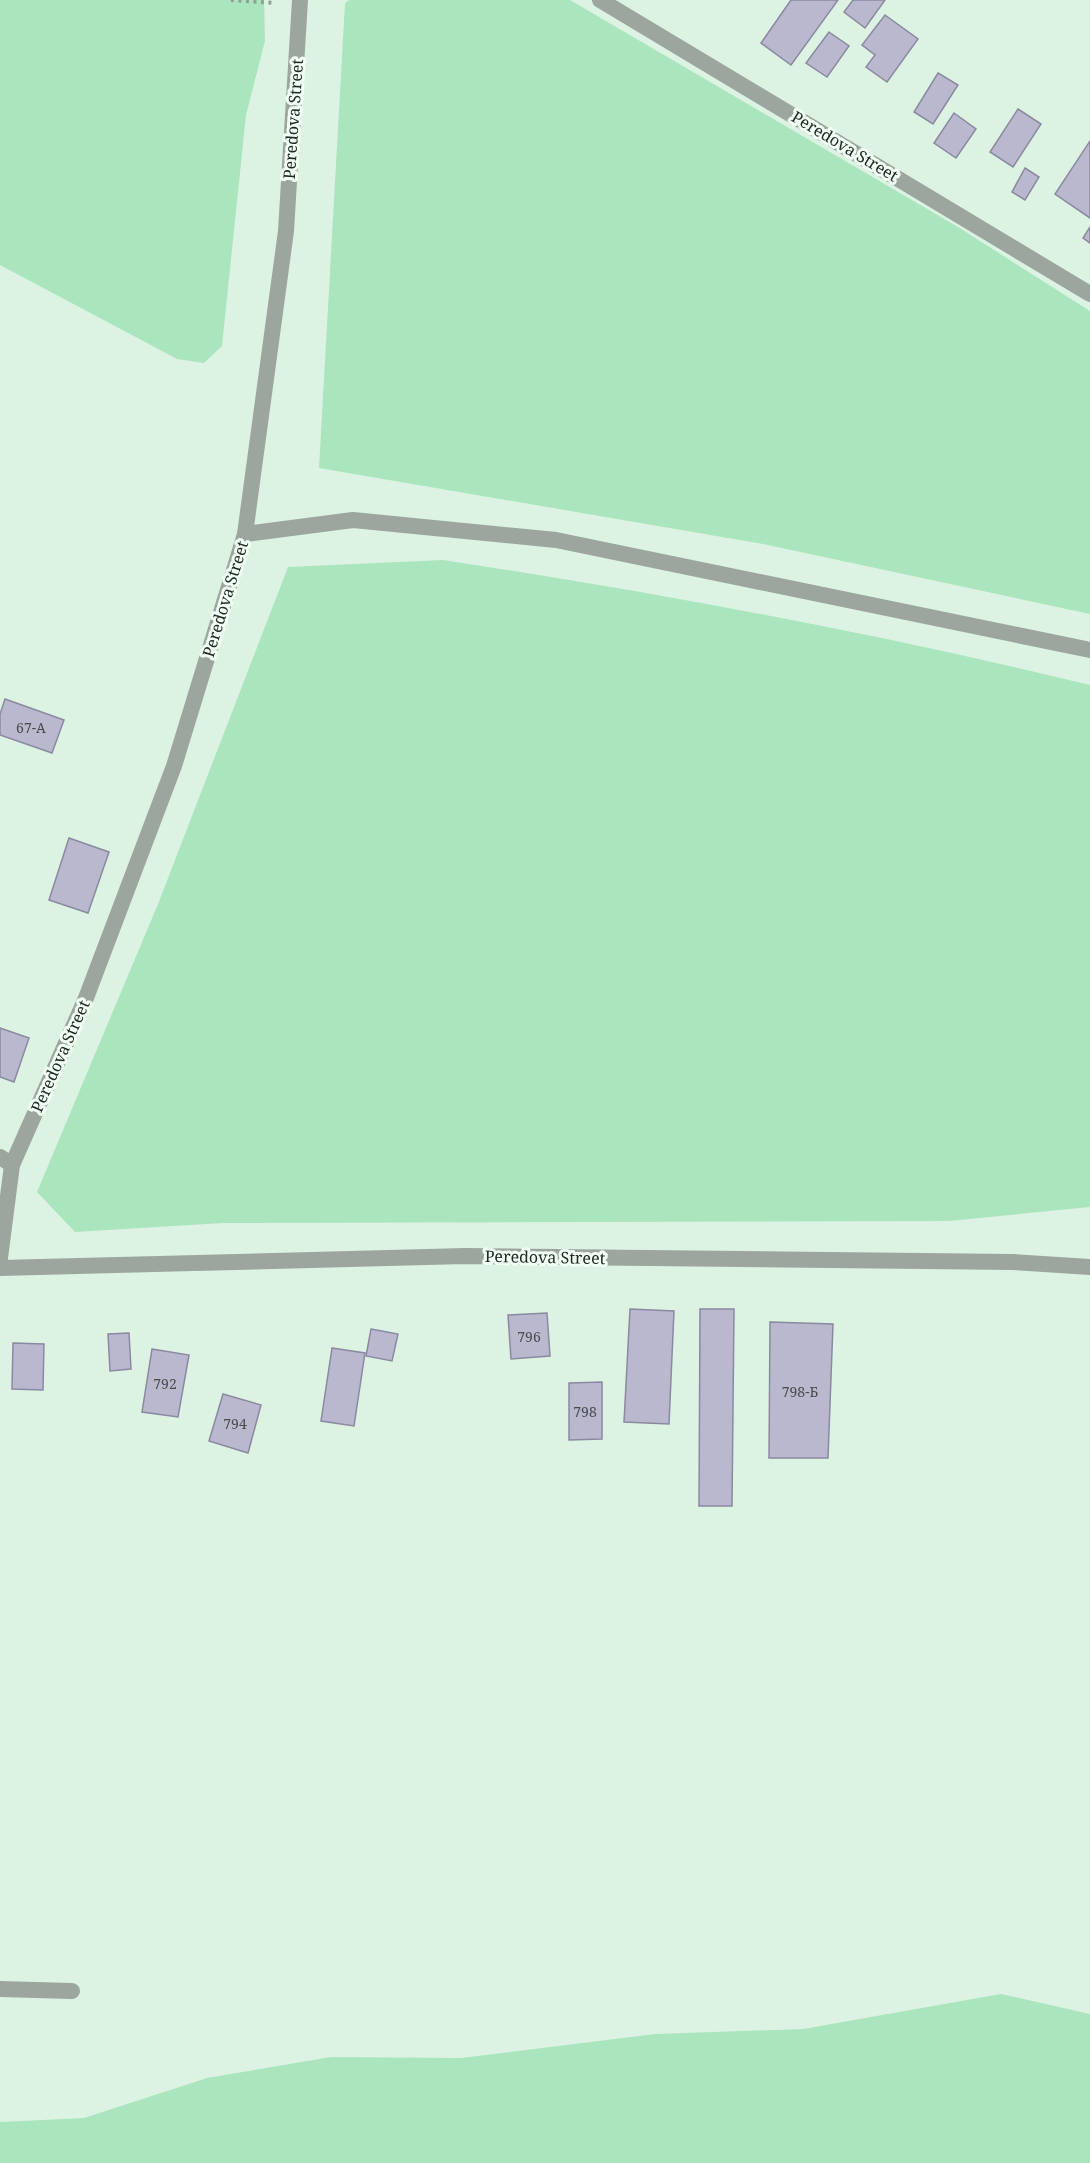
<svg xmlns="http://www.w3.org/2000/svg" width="1090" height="2163" font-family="'Noto Serif',serif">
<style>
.green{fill:#abe5be}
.building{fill:#b9b8cf;stroke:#8b89a0;stroke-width:1.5}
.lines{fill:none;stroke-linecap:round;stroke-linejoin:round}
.path{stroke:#90a195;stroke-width:4;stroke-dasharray:3 4.5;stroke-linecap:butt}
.service{stroke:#9ca69f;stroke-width:16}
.minor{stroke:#9ca69f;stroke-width:16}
.tertiary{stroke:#9ca69f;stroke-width:16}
.labels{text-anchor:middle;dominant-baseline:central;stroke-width:6;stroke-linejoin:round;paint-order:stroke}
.number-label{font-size:14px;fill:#464d4e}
.street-label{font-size:16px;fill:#202923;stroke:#f0fef4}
</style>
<rect width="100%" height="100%" fill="#dcf3e3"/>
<g class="green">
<path d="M 0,0 L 264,0 L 265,41 L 246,115 L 222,346 L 204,363 L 177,359 L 0,265 Z"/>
<path d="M 349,0 L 570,0 L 958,227 L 1090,311 L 1090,614 L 763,544 L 319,468 L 345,3 Z"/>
<path d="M 443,560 C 660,593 876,633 1090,685 L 1090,1207 L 949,1221 L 223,1223 L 75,1232 L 37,1192 L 158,904 L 288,567 Z"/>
<path d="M 1001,1994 L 1090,2014 L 1090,2163 L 0,2163 L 0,2122 L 84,2118 L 207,2078 L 331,2057 L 461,2058 L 655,2034 L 803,2029 Z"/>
</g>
<g class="building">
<path d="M 791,0 L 838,0 L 791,65 L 761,43 Z"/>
<path d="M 853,0 L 885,0 L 865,28 L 844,12 Z"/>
<path d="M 885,15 L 918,39 L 887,82 L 866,67 L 875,55 L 862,45 Z"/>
<path d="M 829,32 L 849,46 L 827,77 L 806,63 Z"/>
<path d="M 938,73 L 958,85 L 933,124 L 914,112 Z"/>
<path d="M 1018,109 L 1041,124 L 1013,167 L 990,152 Z"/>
<path d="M 954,113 L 976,129 L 956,158 L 934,143 Z"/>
<path d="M 1090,141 L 1090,218 L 1055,194 Z"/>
<path d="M 1025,168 L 1039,177 L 1025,200 L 1012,192 Z"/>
<path d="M 1090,227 L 1090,243 L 1083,238 Z"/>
<path d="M 5,699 L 64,720 L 52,753 L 0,735 L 0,714 Z"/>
<path d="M 69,838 L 109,852 L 88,913 L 49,900 Z"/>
<path d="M 0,1028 L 29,1038 L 14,1082 L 0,1077 Z"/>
<path d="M 630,1309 L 674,1311 L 669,1424 L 624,1422 Z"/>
<path d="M 700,1309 L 734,1309 L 732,1506 L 699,1506 Z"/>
<path d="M 547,1313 L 550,1356 L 511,1359 L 508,1315 Z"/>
<path d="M 770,1322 L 833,1324 L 828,1458 L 769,1458 Z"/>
<path d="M 371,1329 L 398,1334 L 392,1361 L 366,1356 Z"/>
<path d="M 129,1333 L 131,1369 L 110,1371 L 108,1334 Z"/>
<path d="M 13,1343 L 44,1344 L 43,1390 L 12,1389 Z"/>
<path d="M 332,1348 L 365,1353 L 354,1426 L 321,1421 Z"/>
<path d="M 152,1349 L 189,1355 L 178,1417 L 142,1412 Z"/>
<path d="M 602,1382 L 602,1439 L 569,1440 L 569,1383 Z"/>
<path d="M 223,1394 L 261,1405 L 248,1453 L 209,1441 Z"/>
</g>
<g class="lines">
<path class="path" d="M 231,0 L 275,3"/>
<path class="service" d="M 245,534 L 353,520 L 556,540 L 1090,650"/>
<g class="minor">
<path d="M 600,0 L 1090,294"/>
<path d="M 0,1157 L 12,1165 L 0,1258"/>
<path d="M 12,1165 L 86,998 L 174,766 L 245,534 L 286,231 L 300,0"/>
<path d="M 0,1989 L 72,1991"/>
</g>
<path class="tertiary" d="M 0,1268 L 465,1256 L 1013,1262 L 1090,1267"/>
</g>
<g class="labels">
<g class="number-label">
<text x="31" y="727">67-А</text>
<text x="529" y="1336">796</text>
<text x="165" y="1383">792</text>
<text x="800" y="1391">798-Б</text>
<text x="585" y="1411">798</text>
<text x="235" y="1423">794</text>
</g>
<g class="street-label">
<text transform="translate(293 119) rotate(-86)">Peredova Street</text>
<text transform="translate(845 146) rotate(31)">Peredova Street</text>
<text transform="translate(225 599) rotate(-73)">Peredova Street</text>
<text transform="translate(60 1056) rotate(-66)">Peredova Street</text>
<text transform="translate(545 1257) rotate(1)">Peredova Street</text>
</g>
</g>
</svg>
